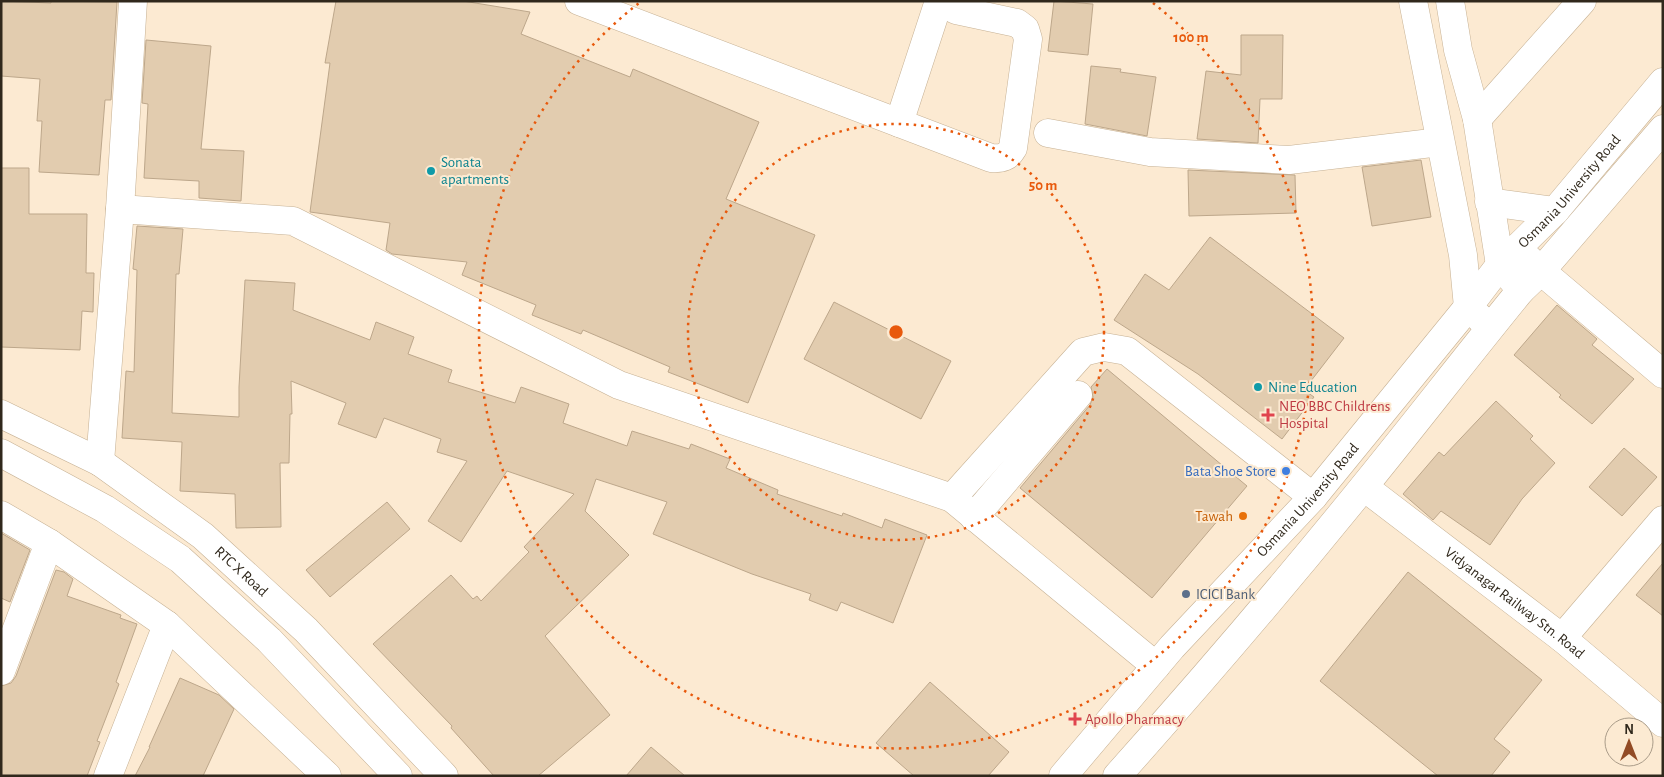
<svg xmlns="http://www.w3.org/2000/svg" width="1664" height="777" font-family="'Alegreya Sans',sans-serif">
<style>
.building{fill:#e2ccaf;stroke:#bda78b}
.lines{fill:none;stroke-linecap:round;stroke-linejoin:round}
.minor-casing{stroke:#c6b194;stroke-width:29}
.secondary-casing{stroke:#c6b194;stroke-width:29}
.primary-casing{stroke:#c6b194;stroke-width:29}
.minor{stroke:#fff;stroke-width:28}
.secondary{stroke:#fff;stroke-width:28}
.primary{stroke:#fff;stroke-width:28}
.ring{fill:none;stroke:#e8590c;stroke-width:2.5;stroke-dasharray:2.5 5}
.culture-dot{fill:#0f9aa8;stroke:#fcead2;stroke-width:2}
.health-dot{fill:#e0444e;stroke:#fcead2;stroke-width:2}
.shop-dot{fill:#3f7fe0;stroke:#fcead2;stroke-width:2}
.food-dot{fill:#e8710a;stroke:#fcead2;stroke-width:2}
.service-dot{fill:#5c6f8a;stroke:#fcead2;stroke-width:2}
.labels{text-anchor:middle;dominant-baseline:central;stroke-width:4;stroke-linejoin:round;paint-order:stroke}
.culture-label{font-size:15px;fill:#0d838f;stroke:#fcead2;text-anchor:start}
.street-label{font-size:15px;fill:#30281c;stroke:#fcead2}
.health-label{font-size:15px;fill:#be3a42;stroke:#fcead2;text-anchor:start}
.shop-label{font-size:15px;fill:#366cbe;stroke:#fcead2;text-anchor:end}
.food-label{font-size:15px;fill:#c56008;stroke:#fcead2;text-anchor:end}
.service-label{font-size:15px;fill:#4e5e75;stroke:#fcead2;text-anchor:start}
.centre{fill:#e8590c;stroke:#fcead2;stroke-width:2.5}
.ring-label{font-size:15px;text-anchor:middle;font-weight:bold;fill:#e8590c;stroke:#fcead2;stroke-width:4;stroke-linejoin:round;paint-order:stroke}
</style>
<rect width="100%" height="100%" fill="#fcead2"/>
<g class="building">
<path d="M 1,1 L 51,3 L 51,1 L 117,2 L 111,100 L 105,100 L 99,175 L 39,172 L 42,121 L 37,121 L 40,79 L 1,76 Z"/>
<path d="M 336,1 L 463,1 L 530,12 L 521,34 L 630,77 L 633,69 L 759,122 L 726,199 L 815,235 L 748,403 L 668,372 L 670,367 L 583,330 L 581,334 L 532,315 L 536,305 L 462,275 L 467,262 L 392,254 L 386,250 L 390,223 L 310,212 L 330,63 L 325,63 Z"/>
<path d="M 1054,1 L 1093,4 L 1088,55 L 1048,51 Z"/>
<path d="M 1241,35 L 1283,35 L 1282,99 L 1260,99 L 1258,143 L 1197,139 L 1206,71 L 1241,75 Z"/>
<path d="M 146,40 L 211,46 L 201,149 L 244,151 L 241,201 L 199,198 L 199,181 L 144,178 L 148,104 L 142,103 Z"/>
<path d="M 1091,66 L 1121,69 L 1120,72 L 1156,77 L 1147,136 L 1085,124 Z"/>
<path d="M 1421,160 L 1431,217 L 1372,226 L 1362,167 Z"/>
<path d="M 1,168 L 29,168 L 29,214 L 87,214 L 86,273 L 94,273 L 93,312 L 82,311 L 80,350 L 1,347 Z"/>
<path d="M 1188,170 L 1295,175 L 1296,213 L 1189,216 Z"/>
<path d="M 137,226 L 183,229 L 179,274 L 176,274 L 172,413 L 239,417 L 239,387 L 245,280 L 295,283 L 293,310 L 370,340 L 376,322 L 414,337 L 408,354 L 452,370 L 448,382 L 515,403 L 521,387 L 569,404 L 563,423 L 627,446 L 632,431 L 689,449 L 691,444 L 730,459 L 726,468 L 778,490 L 777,494 L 842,516 L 843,513 L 882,528 L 885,519 L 927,535 L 893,623 L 841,602 L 837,611 L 809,600 L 811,594 L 752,574 L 653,534 L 667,502 L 596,479 L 585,511 L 629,555 L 545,636 L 610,715 L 538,776 L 494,776 L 451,728 L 452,726 L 373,644 L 451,575 L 473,599 L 477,596 L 481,601 L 529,552 L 524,547 L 574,494 L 507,471 L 461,542 L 428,521 L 467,461 L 437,452 L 441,439 L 384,418 L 376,438 L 338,424 L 346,403 L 291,381 L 292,414 L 290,414 L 289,463 L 280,463 L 281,527 L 236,528 L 235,494 L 180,491 L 182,442 L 122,438 L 126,371 L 134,372 L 137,270 L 133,269 Z"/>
<path d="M 1210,237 L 1344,338 L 1304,390 L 1314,397 L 1282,439 L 1198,374 L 1114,320 L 1145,274 L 1169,290 Z"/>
<path d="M 834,302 L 951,361 L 921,419 L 804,359 Z"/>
<path d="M 1557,305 L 1597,339 L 1592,345 L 1634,379 L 1592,424 L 1559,397 L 1561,395 L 1514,355 Z"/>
<path d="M 1107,369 L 1247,486 L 1152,598 L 1020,488 L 1090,405 L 1093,397 L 1091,387 Z"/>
<path d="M 1496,401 L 1533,436 L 1530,439 L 1555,463 L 1522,499 L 1490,545 L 1441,511 L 1433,520 L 1403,494 L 1439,452 L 1444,456 Z"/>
<path d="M 1624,448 L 1657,477 L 1622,516 L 1589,487 Z"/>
<path d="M 387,502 L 410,529 L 330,597 L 306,570 Z"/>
<path d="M 1,533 L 30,550 L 10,602 L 1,598 Z"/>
<path d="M 1663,563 L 1663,616 L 1636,595 Z"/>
<path d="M 56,570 L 64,572 L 73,579 L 67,596 L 121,615 L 120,618 L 137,624 L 116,682 L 119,684 L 97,741 L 100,742 L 87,776 L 1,776 L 1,686 L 11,683 L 16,676 Z"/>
<path d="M 1408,572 L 1542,680 L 1494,739 L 1510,752 L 1491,776 L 1438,776 L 1320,681 Z"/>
<path d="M 180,678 L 219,695 L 234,709 L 203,776 L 135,776 L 150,747 L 149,747 Z"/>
<path d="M 930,682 L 1009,752 L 988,776 L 914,776 L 876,743 Z"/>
<path d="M 651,747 L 685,776 L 626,776 Z"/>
</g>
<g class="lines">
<defs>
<g id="minor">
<path d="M 579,1 L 991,158 C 1002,159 1008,157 1013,148 L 1028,39 L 1025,29 L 1017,23 L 956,10 L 945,4 L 944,1"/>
<path d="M 1477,119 L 1582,1"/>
<path d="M 899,123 L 939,1"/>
<path d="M 1048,133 L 1150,152 L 1289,160 L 1440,142"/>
<path d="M 120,209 L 293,221 L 619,385 L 952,498 L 1156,666"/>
<path d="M 1517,248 L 1541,271 L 1663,374"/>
<path d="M 100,462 L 120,209 L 133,1"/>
<path id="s1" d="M 1364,487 L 1562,638 L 1663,723"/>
<path d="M 952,498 L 1083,352 L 1104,347 L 1127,351 L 1313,497"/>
<path d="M 1,515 L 49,543 L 167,625 L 327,776"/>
<path d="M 974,517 L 1078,395"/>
<path d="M 1562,638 L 1663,520"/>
<path d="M 1,671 L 49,543"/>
<path d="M 108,776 L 167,625"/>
</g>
<g id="secondary">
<path d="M 1521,290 L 1541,271 L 1663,129"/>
<path id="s2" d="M 1468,307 L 1500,265 L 1555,211 L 1663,82"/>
</g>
<g id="primary">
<path d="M 1413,1 L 1463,255 L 1468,307 L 1481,319"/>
<path d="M 1489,202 L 1555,211"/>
<path id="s3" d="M 1,414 L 100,462 L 203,536 L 306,630 L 444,776"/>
<path d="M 1,453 L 105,509 L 180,559 L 269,640 L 398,776"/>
<path id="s4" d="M 1063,776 L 1172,647 L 1313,497 L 1468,307"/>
<path d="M 1117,776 C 1202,681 1285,584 1365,485 C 1417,421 1468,355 1521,290 L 1500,265 L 1477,119 L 1458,50 L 1450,1"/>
</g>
</defs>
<use href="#minor" class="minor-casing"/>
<use href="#secondary" class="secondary-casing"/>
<use href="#primary" class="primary-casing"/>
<use href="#minor" class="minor"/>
<use href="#secondary" class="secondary"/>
<use href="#primary" class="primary"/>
</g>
<g class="ring">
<circle cx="896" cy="332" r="208"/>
<path d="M1153 3A417 417 0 1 1 639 3"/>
</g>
<g class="culture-dot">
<circle cx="431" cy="171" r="5"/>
<circle cx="1258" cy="387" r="5"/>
</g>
<g class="health-dot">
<path d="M1265.5 407.5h5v5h5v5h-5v5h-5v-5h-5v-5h5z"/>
<path d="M1072.5 711.5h5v5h5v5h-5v5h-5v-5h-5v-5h5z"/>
</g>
<circle class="shop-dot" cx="1286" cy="471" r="5"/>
<circle class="food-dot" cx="1243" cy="516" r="5"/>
<circle class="service-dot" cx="1186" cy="594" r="5"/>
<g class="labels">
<g class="culture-label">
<text x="441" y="162">Sonata<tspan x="441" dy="17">apartments</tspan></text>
<text x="1268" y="387">Nine Education</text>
</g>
<g class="street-label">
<text stroke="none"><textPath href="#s2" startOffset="154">Osmania University Road</textPath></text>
<text stroke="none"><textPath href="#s4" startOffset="369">Osmania University Road</textPath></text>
<text stroke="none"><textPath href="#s3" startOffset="289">RTC X Road</textPath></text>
<text stroke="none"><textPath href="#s1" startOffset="190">Vidyanagar Railway Stn. Road</textPath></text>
</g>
<g class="health-label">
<text x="1279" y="406">NEO BBC Childrens<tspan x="1279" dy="17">Hospital</tspan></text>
<text x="1085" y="719">Apollo Pharmacy</text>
</g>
<g class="shop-label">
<text x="1276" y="471">Bata Shoe Store</text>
</g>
<g class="food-label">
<text x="1233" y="516">Tawah</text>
</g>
<g class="service-label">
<text x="1196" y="594">ICICI Bank</text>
</g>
</g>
<circle cx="896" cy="332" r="8" class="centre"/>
<g class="ring-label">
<text x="1191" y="42">100 m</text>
<text x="1043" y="190">50 m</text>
</g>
<rect width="1664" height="777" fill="none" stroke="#30281c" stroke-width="5"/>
<g transform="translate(1629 742)"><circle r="24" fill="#fcead2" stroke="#aa9c89"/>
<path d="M0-4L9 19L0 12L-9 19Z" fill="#924b25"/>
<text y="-8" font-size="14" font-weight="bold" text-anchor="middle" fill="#30281c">N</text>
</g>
</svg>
